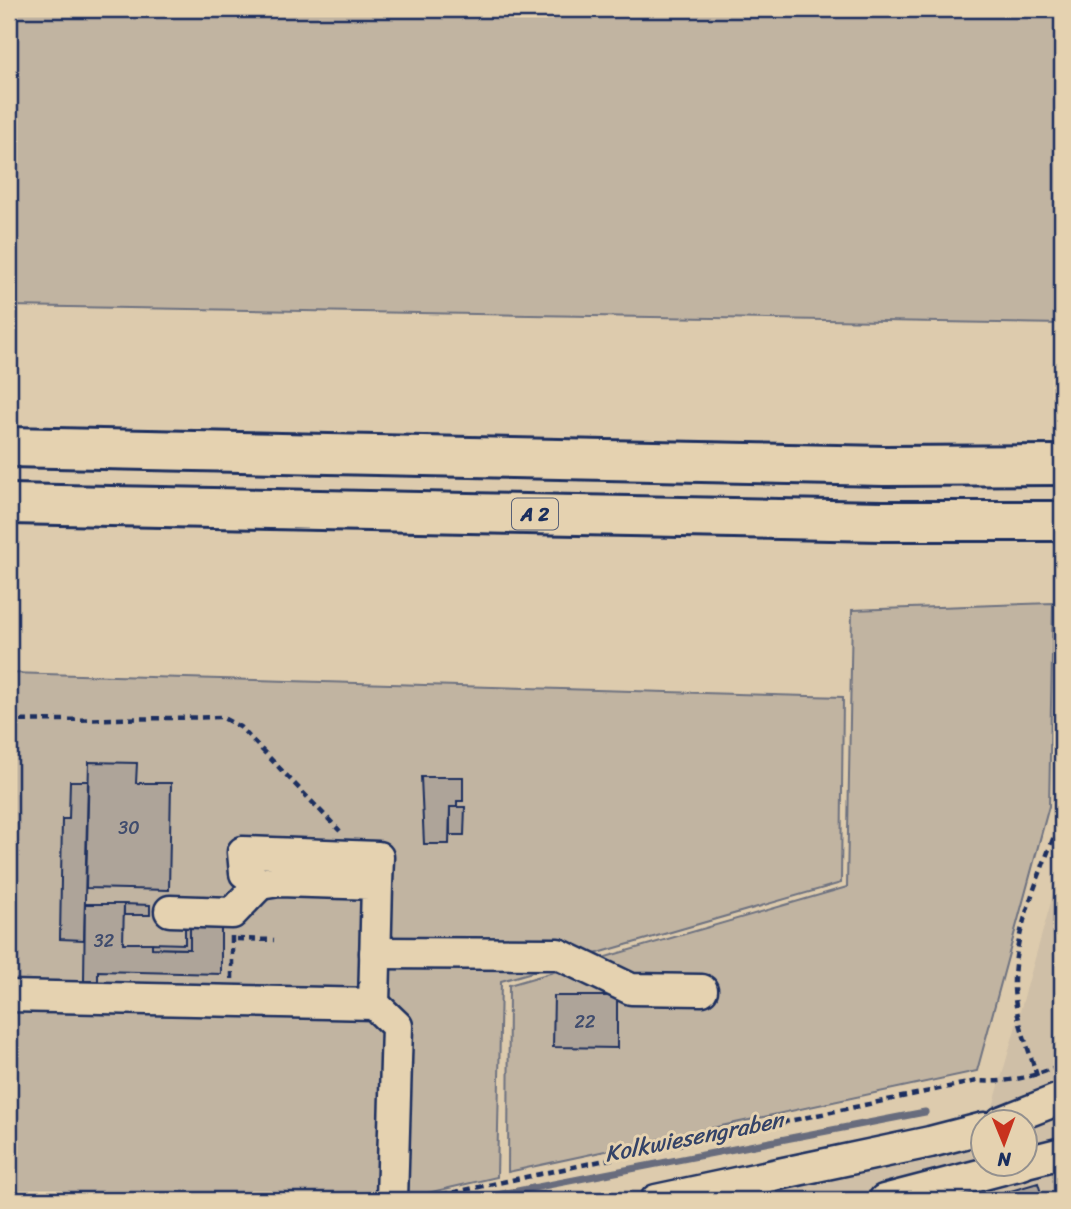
<svg xmlns="http://www.w3.org/2000/svg" width="1071" height="1209" font-family="Sriracha,sans-serif">
<style>
.built{fill:#cfbfa7}
.green{fill:#c1b4a1;stroke:#6e7280;stroke-width:2}
.lines{fill:none;stroke-linecap:round;stroke-linejoin:round}
.stream{stroke:#676c7d;stroke-width:7}
.building{fill:#aea499;stroke:#1b2f5e;stroke-width:2}
.minor-casing{stroke:#1b2f5e;stroke-width:35}
.highway-casing{stroke:#1b2f5e;stroke-width:44}
.path{stroke:#1b2f5e;stroke-width:4.5;stroke-dasharray:7 5;stroke-linecap:butt}
.minor{stroke:#e5d2b0;stroke-width:30}
.highway{stroke:#e5d2b0;stroke-width:38}
.labels{text-anchor:middle;dominant-baseline:central;stroke-width:6;stroke-linejoin:round;paint-order:stroke}
.number-label{font-size:18px;fill:#404c6d}
.shield{fill:#e5d2b0;stroke:#586077;stroke-width:2}
.shield-label{font-size:19px;font-weight:bold;fill:#1b2f5e}
.water-label{font-size:23px;font-style:italic;fill:#344368;stroke:#e5d2b0}
</style>
<rect width="100%" height="100%" fill="#ddcbad"/>
<filter id="ink" filterUnits="userSpaceOnUse"><feTurbulence type="fractalNoise" baseFrequency=".0143" numOctaves="2"/><feDisplacementMap in="SourceGraphic" scale="14" xChannelSelector="R" yChannelSelector="G"/><feConvolveMatrix kernelMatrix="1 2 1 2 8 2 1 2 1" color-interpolation-filters="sRGB"/></filter>
<g filter="url(#ink)">
<path class="built" d="M 1062,863 L 1062,1200 L 646,1200 L 983,1127 L 984,1164 L 1026,1164 L 1026,1122 L 989,1121 Z"/>
<g class="green">
<path d="M 9,9 L 1062,9 L 1062,324 L 9,306 Z"/>
<path d="M 1053,603 L 1049,806 L 977,1071 L 508,1172 L 509,985 L 847,887 L 852,610 Z"/>
<path d="M 9,673 L 843,697 L 841,883 L 501,981 L 497,1177 L 397,1200 L 9,1200 Z"/>
</g>
<g class="lines">
<path class="stream" d="M 471,1200 L 925,1112"/>
</g>
<g class="building">
<path d="M 89,762 L 137,763 L 136,783 L 171,783 L 169,890 L 86,888 Z"/>
<path d="M 421,777 L 463,777 L 463,801 L 457,801 L 457,807 L 450,807 L 449,844 L 424,844 Z"/>
<path d="M 70,781 L 88,781 L 84,940 L 60,939 L 62,819 L 69,819 Z"/>
<path d="M 450,807 L 465,807 L 464,835 L 450,835 Z"/>
<path d="M 85,904 L 124,904 L 123,943 L 152,943 L 152,948 L 190,949 L 190,920 L 221,920 L 221,974 L 98,971 L 98,981 L 84,981 Z"/>
<path d="M 124,904 L 150,905 L 150,915 L 124,915 Z"/>
<path d="M 185,927 L 190,928 L 190,949 L 152,948 L 152,943 L 185,944 Z"/>
<path d="M 554,996 L 617,996 L 617,1048 L 553,1047 Z"/>
<path d="M 1038,1183 L 1043,1200 L 980,1200 Z"/>
</g>
<g class="lines">
<defs>
<g id="minor">
<path d="M 170,911 L 232,913 L 260,884"/>
<path d="M 375,953 L 558,954 L 631,989 L 702,990"/>
<path d="M 9,996 L 374,1004 L 397,1026 L 392,1200"/>
<path d="M 374,1004 L 377,884 L 279,881 L 260,884 L 245,873 L 243,852 L 378,857 L 377,884"/>
<path d="M 1001,1122 L 1062,1098"/>
<path d="M 1026,1162 L 1062,1153"/>
<path d="M 656,1200 L 930,1142 L 984,1128"/>
<path d="M 884,1200 L 1022,1164"/>
</g>
<g id="highway">
<path d="M 9,447 L 884,466 L 1062,465"/>
<path d="M 9,504 L 882,521 L 1062,521"/>
</g>
</defs>
<use href="#minor" class="minor-casing"/>
<use href="#highway" class="highway-casing"/>
<g class="path">
<path d="M 9,721 L 221,717 L 240,727 L 340,831"/>
<path d="M 237,939 L 274,940"/>
<path d="M 232,979 L 232,935"/>
<path d="M 1037,1076 C 1028,1046 1013,1013 1014,981 C 1015,924 1044,867 1062,814"/>
<path d="M 418,1200 L 977,1081 C 1008,1083 1033,1077 1062,1065"/>
</g>
<use href="#minor" class="minor"/>
<use href="#highway" class="highway"/>
</g>
</g>
<g class="labels">
<g class="number-label">
<text x="129" y="828">30</text>
<text x="104" y="941">32</text>
<text x="585" y="1022">22</text>
</g>
<rect class="shield" x="512" y="498.5" width="46" height="31" rx="5"/>
<g class="shield-label">
<text x="535" y="514">A 2</text>
</g>
<g class="water-label">
<text transform="translate(694 1137) rotate(-11)">Kolkwiesengraben</text>
</g>
</g>
<rect width="1071" height="1209" fill="none" stroke="#e5d2b0" stroke-width="35"/>
<rect x="18" y="18" width="1036" height="1174" fill="none" stroke="#1b2f5e" stroke-width="2.5" filter="url(#ink)"/>
<g transform="translate(1004 1143) rotate(179)"><circle r="33" fill="#e5d2b0" stroke="#94918f" stroke-width="2"/>
<path d="M0-5L12 26L0 18L-12 26Z" fill="#c8321e"/>
<text y="-10" font-size="19" font-weight="bold" text-anchor="middle" fill="#1b2f5e">N</text>
</g>
</svg>
